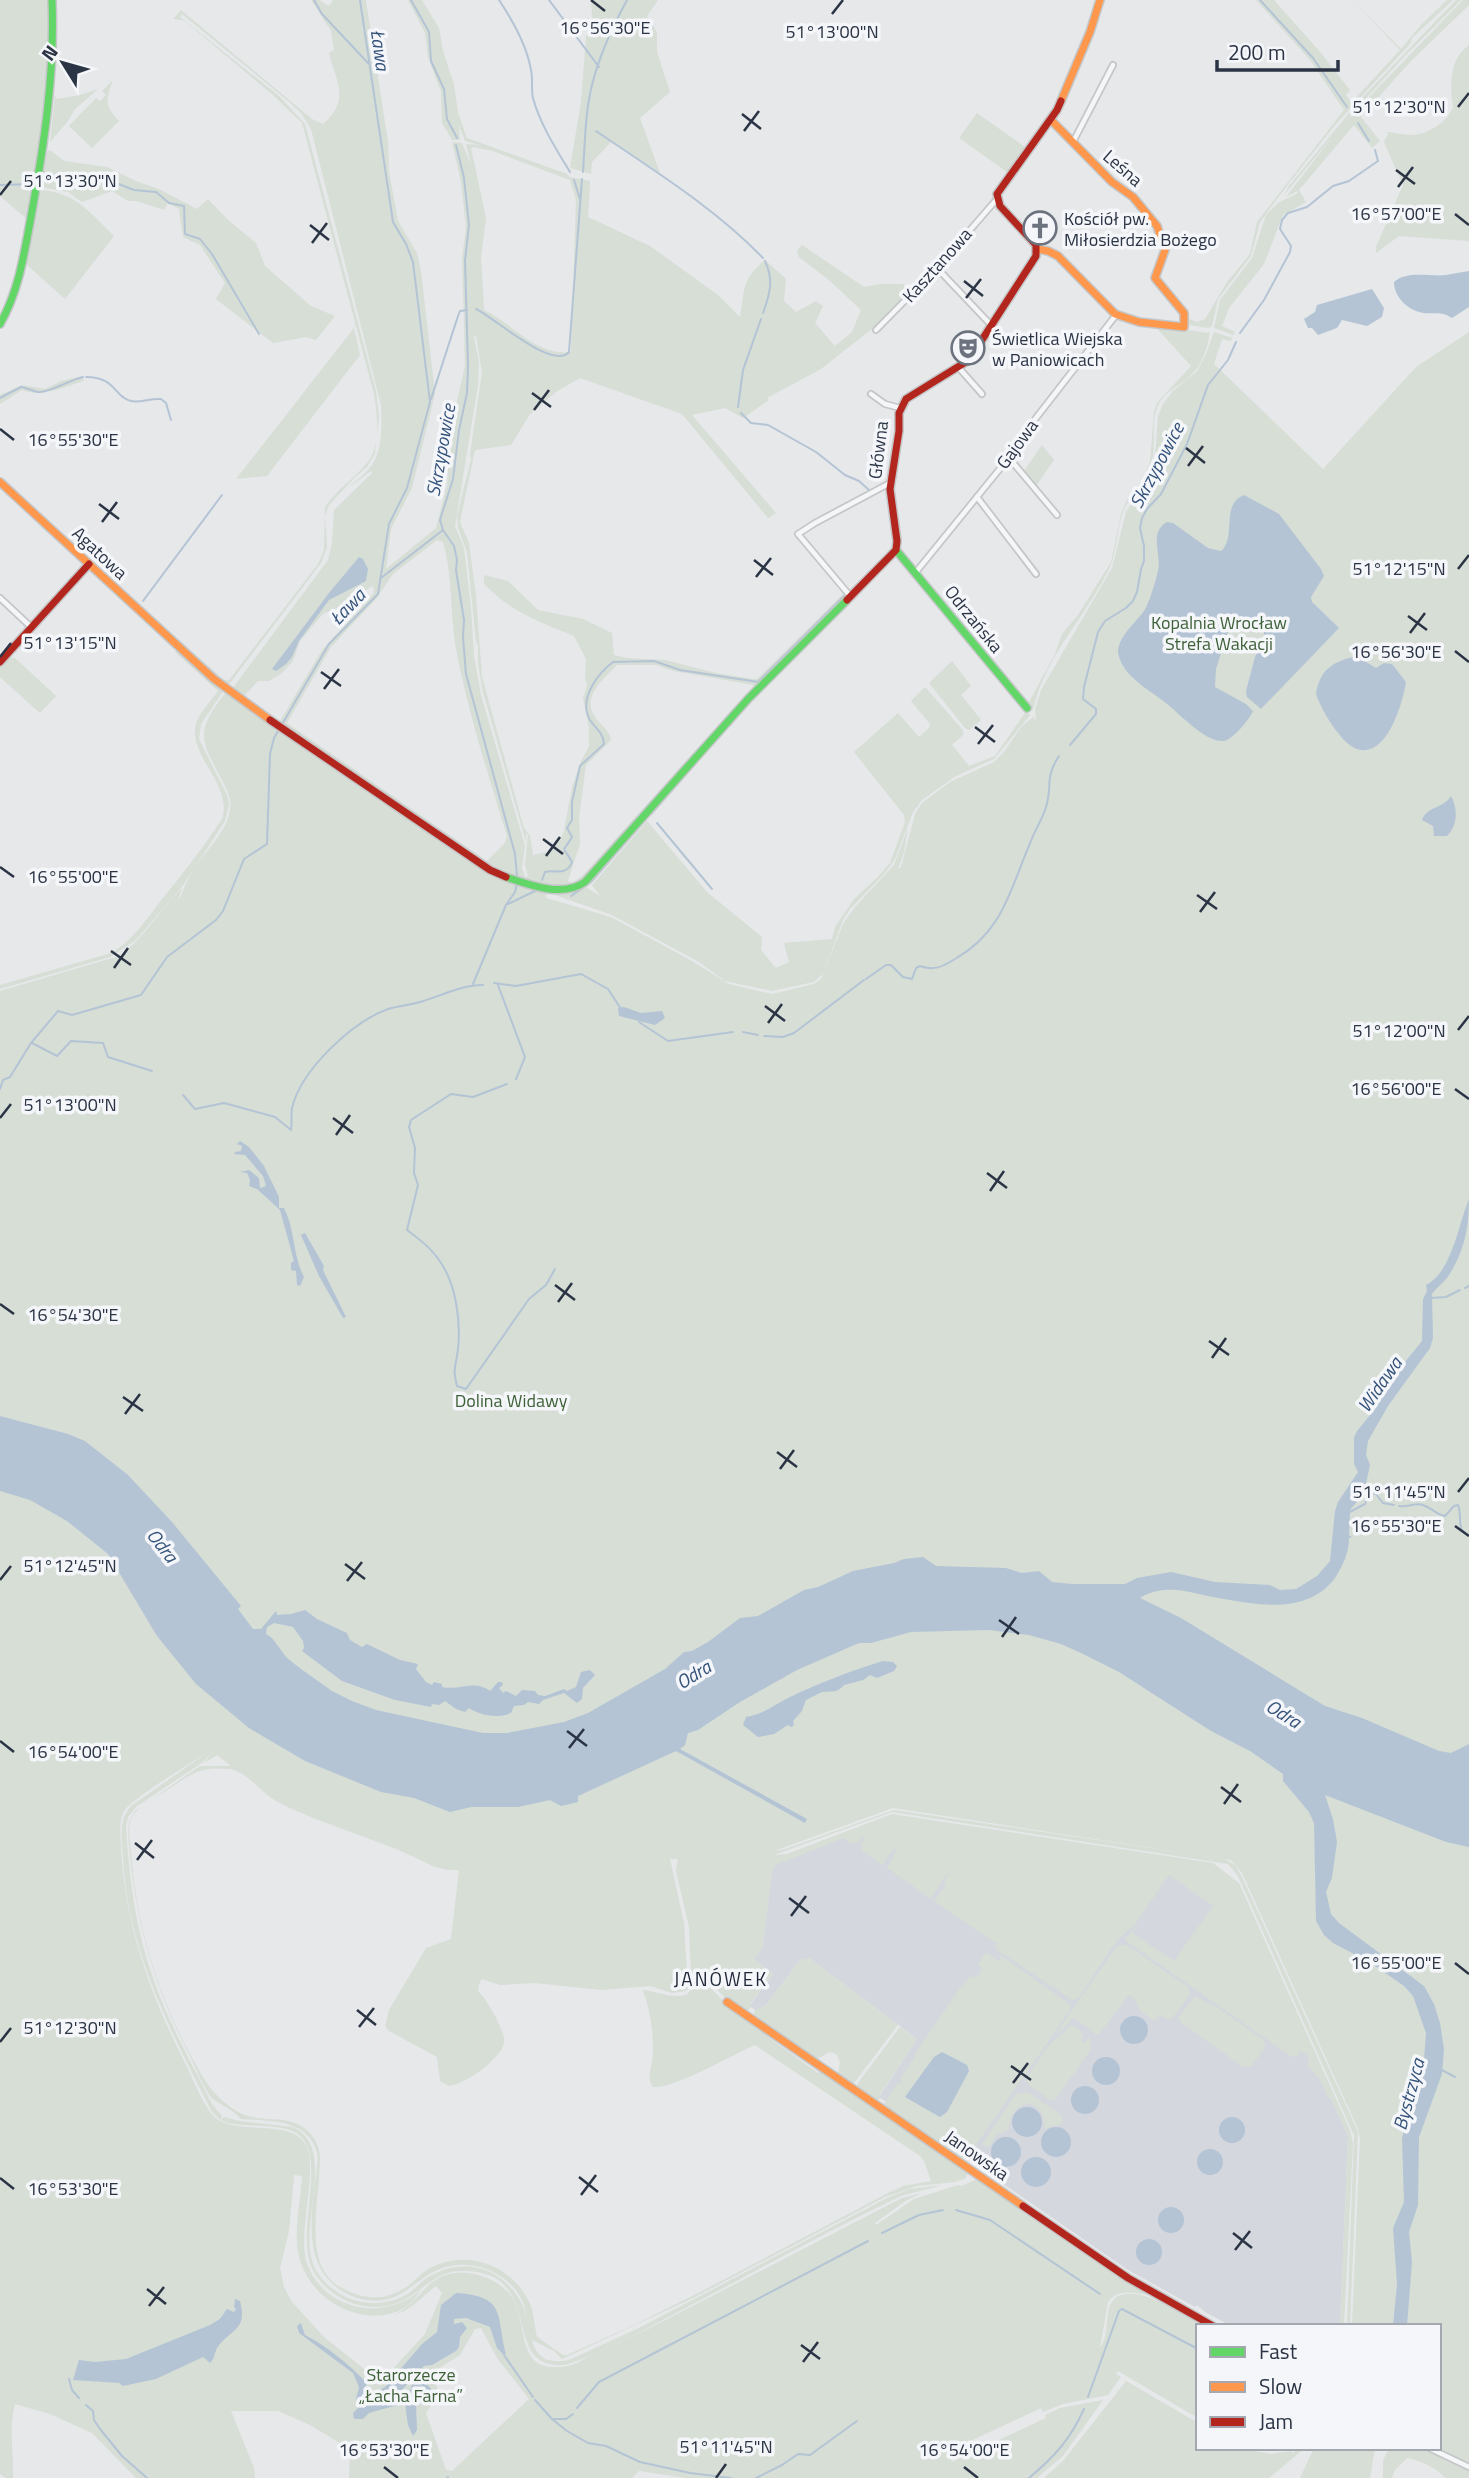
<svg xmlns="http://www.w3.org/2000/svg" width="1469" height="2478" font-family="'Titillium Web',sans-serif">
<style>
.built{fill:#d4d7dd}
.green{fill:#d6ded6;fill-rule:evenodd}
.water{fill:#b4c4d5}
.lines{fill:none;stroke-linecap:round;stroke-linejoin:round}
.stream{stroke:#b4c4d5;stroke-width:2}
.street-casing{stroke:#c4c6c8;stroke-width:8}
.fast-casing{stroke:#c4c6c8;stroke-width:10}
.slow-casing{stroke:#c4c6c8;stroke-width:10}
.jam-casing{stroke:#c4c6c8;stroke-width:10}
.street{stroke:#f5f6f7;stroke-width:4.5}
.fast{stroke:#63d668;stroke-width:7}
.slow{stroke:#ff974d;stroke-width:7}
.jam{stroke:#b3261e;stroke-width:7}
.ticks{fill:none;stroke:#2b3445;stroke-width:2.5}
.labels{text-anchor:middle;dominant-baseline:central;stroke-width:7;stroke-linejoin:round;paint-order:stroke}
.street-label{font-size:18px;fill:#2b3445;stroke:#f4f6f9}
.poi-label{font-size:18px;fill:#2b3445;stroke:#f4f6f9;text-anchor:start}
.park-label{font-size:18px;fill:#3f6138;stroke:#f4f6f9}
.water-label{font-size:19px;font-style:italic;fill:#34527a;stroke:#f4f6f9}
.neighbourhood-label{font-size:19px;letter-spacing:2px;fill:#1d2536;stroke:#f4f6f9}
.ticks-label{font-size:18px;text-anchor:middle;fill:#2b3445;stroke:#f4f6f9;stroke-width:7;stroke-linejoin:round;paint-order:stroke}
</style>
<rect width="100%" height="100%" fill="#e6e8ea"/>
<path class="built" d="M 896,1817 L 1234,1883 L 1348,2136 L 1340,2326 L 1231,2326 L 1205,2312 L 1197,2305 L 1195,2307 L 1128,2270 L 964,2157 L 965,2155 L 879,2097 L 917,2039 L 809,1958 L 800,1960 L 766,2005 L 757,2011 L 749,2006 L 773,1974 L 754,1959 L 762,1948 L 773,1865 Z"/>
<g class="green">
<path d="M 0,0 L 48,0 C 52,75 42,146 27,219 L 0,196 Z"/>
<path d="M 311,0 L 319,0 L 329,6 L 333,0 L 366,0 L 388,142 L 389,172 L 396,210 L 398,221 L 417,253 L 421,271 L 435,394 L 412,488 L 391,529 L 386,569 L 436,528 L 447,485 L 451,429 L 465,365 L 462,258 L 466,228 L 461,182 L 452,142 L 462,143 L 471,165 L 466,144 L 480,145 L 465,141 L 459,125 L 460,140 L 452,140 L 442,123 L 441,92 L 428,57 L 425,33 L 408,0 L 422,0 L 439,28 L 443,51 L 454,85 L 458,113 L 467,138 L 567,174 L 569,177 L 590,181 L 588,217 L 650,246 L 718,295 L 740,317 C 745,290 741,280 765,260 L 786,279 L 784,301 L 796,312 L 816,301 L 823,306 L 815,323 L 835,346 L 852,332 L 861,310 L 830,281 L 799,257 L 797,251 L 802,245 L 864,287 L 880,284 L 903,284 L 908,292 L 873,328 L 821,369 L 767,398 L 769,400 L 743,418 L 725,408 L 692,415 L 776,513 L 768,518 L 682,414 L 580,378 L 556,392 L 530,414 L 511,445 L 475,450 L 460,522 L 469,543 L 476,596 L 482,677 L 524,828 L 530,836 L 533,855 L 547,852 L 560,840 L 564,831 L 572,787 L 581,761 L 589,746 L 589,727 L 583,698 L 587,686 L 585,676 L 586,659 L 574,636 C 537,621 513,613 484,584 L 484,575 L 508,581 L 538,610 L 583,619 L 612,633 L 614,655 L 627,658 L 665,660 L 716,673 L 753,679 L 757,679 L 845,592 L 848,594 L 755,689 L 589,877 C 564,894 548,885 521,879 L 547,889 L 546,898 L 611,917 L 692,961 L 729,984 L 772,994 L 814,984 L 821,979 L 843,924 L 855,907 L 894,865 L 908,828 L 904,852 L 898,869 L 901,867 L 915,814 L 922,803 L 950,782 L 994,762 L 1004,752 L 1021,727 L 1033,717 L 1036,720 L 1035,710 L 1041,690 L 1112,568 L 1126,512 L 1146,481 L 1155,458 L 1158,416 L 1163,404 L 1173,391 L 1197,371 L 1206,354 L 1214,332 L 1232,338 L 1231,341 L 1222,339 L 1214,364 L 1323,469 L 1416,367 L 1469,332 L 1469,2463 L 1437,2448 L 1439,2448 L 1439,2326 L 1352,2326 L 1360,2139 L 1358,2129 L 1242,1873 L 1231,1860 L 893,1808 L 774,1851 L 785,1849 L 894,1810 L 1225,1859 L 1235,1865 L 1241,1875 L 1358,2132 L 1350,2326 L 1347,2326 L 1354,2135 L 1238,1876 L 1228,1864 L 892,1812 L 774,1855 L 787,1854 L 892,1814 L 1213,1863 L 1239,1883 L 1350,2130 L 1353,2144 L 1344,2326 L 1340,2326 L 1348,2136 L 1330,2097 L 1328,2098 L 1319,2078 L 1307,2066 L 1309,2057 L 1301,2051 L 1297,2056 L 1292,2057 L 1126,1941 L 1125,1938 L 1138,1925 L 1132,1933 L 1174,1961 L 1213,1906 L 1169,1875 L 1136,1923 L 1119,1938 L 1078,1998 L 1072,2000 L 997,1950 L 995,1946 L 998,1941 L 994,1942 L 934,1901 L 946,1884 L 944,1882 L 948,1874 L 946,1874 L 931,1899 L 887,1868 L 896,1851 L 894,1848 L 882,1865 L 862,1850 L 861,1844 L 865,1838 L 862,1837 L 859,1842 L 852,1844 L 844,1838 L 773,1866 L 762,1949 L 754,1959 L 773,1974 L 749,2005 L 751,2007 L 747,2011 L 727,2000 L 706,1978 L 691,1975 L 689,1927 L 676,1871 L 678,1859 L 670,1859 L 684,1923 L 688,1989 L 685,1991 L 672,1993 L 650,1986 L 601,1990 L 535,1983 L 500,1985 L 482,1979 L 479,1984 L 478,1991 C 485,1996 507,2034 504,2043 C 500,2060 465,2084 449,2086 L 440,2081 L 437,2057 L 389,2031 L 385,2026 L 389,2010 L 426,1948 L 451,1939 L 459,1870 L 448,1870 L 432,1866 C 383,1839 325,1827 276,1801 C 260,1792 246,1770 228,1769 C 200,1766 191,1774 169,1789 C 158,1796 139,1805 132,1817 C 127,1826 130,1840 131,1851 C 136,1931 164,2014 206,2082 C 214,2094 227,2106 240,2113 C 266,2126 300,2108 317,2144 C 322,2154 319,2168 319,2179 C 317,2205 310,2248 324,2271 C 331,2283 338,2286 350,2292 C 370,2301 391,2299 409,2285 C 417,2279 423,2271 432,2267 C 467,2250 508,2264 527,2298 C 534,2308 534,2325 537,2337 L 563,2355 L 567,2355 L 632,2326 L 706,2289 L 888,2193 L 903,2186 L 931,2181 L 924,2161 L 920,2156 L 755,2045 C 731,2055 675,2089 653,2087 C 646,2078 652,2067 653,2056 C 654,2033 650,2010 643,1990 C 653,1990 683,2003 690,1991 C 693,1988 692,1983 693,1980 L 704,1981 L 725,2003 L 768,2034 L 768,2037 L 818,2073 L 821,2071 L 829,2077 L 968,2172 L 966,2178 L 955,2182 L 917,2186 L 885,2197 L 691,2299 L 562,2359 L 554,2351 L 532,2340 C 523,2318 531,2302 508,2282 C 488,2264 457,2259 433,2272 C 419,2279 408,2292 392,2298 C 376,2303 360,2301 346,2293 C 296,2267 314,2203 318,2156 C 310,2119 273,2121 241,2119 C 232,2108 216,2103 211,2097 C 202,2085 196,2068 189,2054 C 152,1983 133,1911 128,1832 L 129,1822 L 135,1811 L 200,1766 L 231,1766 L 217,1755 L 204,1763 L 213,1751 L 203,1762 L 136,1807 L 128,1817 L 126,1827 C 129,1880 136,1931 154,1981 C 169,2024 192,2064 212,2104 L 222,2116 L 220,2120 L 212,2112 C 171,2031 127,1949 123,1857 C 122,1839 118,1820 131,1806 L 211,1750 C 195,1761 132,1798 124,1811 C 118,1822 121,1836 121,1848 C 125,1925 151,1997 186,2065 C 194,2082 202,2102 214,2117 C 237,2136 286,2119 304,2142 C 321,2165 296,2232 307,2264 C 325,2312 386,2322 422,2289 C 416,2296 411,2305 403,2309 C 360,2330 306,2298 298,2252 C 294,2228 301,2200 302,2176 L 294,2175 L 289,2231 L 280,2268 L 284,2287 L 292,2302 L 325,2338 L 363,2368 L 378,2385 L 425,2334 L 442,2293 L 436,2286 C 421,2297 412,2310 394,2315 C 418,2305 424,2280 449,2274 C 459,2272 471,2272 481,2276 C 494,2280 508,2288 514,2301 C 529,2331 515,2378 572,2365 L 648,2329 L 902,2198 L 922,2193 L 907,2200 L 875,2223 L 876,2225 L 914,2199 L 958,2185 L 962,2186 L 977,2179 L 1149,2295 C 1134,2293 1118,2288 1108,2302 L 1100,2348 C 1110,2335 1104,2313 1112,2302 C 1128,2277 1188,2316 1205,2326 L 1198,2326 L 1198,2418 L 1118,2371 L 1116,2374 L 1121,2377 L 1108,2395 L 1063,2404 L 1043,2412 L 1041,2408 L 947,2452 L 952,2462 L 1046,2418 L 1045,2415 L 1060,2408 L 1103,2400 L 1063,2456 L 1037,2478 L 686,2478 L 639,2471 L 632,2478 L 349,2478 L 350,2449 L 310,2425 L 278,2411 L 231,2411 L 254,2468 L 255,2478 L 136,2478 L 92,2433 L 50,2414 L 15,2404 C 8,2430 14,2453 13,2478 L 6,2478 L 0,2474 L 0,991 L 119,956 C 145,938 159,910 182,888 L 178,900 L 180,898 C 184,888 188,878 194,869 C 205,851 227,832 230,810 C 232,800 228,793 224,784 C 202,741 193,735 225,693 L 228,693 L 319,758 L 321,757 L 279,723 L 322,650 L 373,594 L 374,589 L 372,586 L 347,604 L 323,614 L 300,641 L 293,661 L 281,674 L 269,681 L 258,681 L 244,696 L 274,717 L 273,719 L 243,700 L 243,697 L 232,689 L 328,560 L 332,543 L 334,510 L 372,473 L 371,471 L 348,488 C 355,481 363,476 369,469 C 383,453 382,425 381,405 L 311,129 L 301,113 L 287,100 L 182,14 L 180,17 L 279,96 L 305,124 L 376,391 L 379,417 L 375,453 L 367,467 L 355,477 L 329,505 L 325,516 L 327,547 L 321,563 L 230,683 L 225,685 L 123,593 L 124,591 L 224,680 L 229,680 L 318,564 L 324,550 L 325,507 C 336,490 354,479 367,463 C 382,445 377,415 374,394 L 302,123 L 273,95 L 193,28 L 183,20 L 173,19 L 181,10 L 312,119 L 323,124 C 351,100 336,82 329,53 L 334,50 L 331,31 ZM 473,147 L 493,151 L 570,180 L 576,200 L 571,352 C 537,357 512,323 484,310 L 481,257 L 486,218 L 471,148 ZM 476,336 L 482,372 L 470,454 L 471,459 L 457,516 L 458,528 L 467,552 L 476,642 L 478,646 L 478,663 L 483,692 L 526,842 L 526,834 L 528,834 L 525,865 L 528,876 L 525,877 L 522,868 L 525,846 L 481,695 L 474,656 L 471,608 L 464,548 L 455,526 L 478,385 L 479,362 L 474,337 ZM 437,540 L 443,542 C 453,576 450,614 456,649 C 468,712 488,774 507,836 L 505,843 L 487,861 L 287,723 L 331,647 L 376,599 L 393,574 ZM 617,665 L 656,665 L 674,671 L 753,685 L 753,687 L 583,875 L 573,883 L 568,881 L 580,844 L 579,818 L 586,765 L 611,740 C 609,729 601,726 595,717 C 581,696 604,679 617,665 ZM 481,2328 L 497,2358 L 529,2399 L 452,2471 L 446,2470 L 426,2413 L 439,2393 L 434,2379 L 435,2371 L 460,2355 L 475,2329 Z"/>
<path d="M 591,0 L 658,0 L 647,16 L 657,32 L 657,52 L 670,92 L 640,118 L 660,173 L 612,141 L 592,162 L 591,174 L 570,168 L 581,102 L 586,37 L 592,18 Z"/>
<path d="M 1256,0 L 1274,0 L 1321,53 L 1350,90 L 1346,95 L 1351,103 L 1400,50 L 1352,0 L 1401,49 L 1421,25 L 1447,0 L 1453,0 L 1412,38 L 1410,44 L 1335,125 L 1289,183 L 1260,222 L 1251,256 L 1218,299 L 1212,326 L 1209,328 L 1188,325 L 1189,319 L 1197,322 L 1205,319 L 1227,282 L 1250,254 L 1257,222 L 1344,110 L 1310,60 Z"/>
<path d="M 1456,0 L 1461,0 L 1401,60 L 1338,129 L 1463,0 L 1469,0 L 1469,5 L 1410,62 L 1361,117 L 1380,141 L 1372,148 L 1354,125 L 1299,190 L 1306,202 L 1283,215 L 1264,264 L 1229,308 L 1222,326 L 1235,332 L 1233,335 L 1214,328 L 1220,300 L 1252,258 L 1266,215 L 1278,203 L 1298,193 L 1297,191 L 1286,197 L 1336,132 L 1284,195 L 1289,186 L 1359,101 Z"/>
<path d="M 1469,45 L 1469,241 L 1399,236 L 1376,253 L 1376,247 L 1403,185 L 1384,142 L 1388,134 L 1386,132 C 1394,132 1402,135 1410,135 C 1427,135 1447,123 1453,107 C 1450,85 1449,59 1469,45 Z"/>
<path d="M 113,80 C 106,99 104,106 119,121 L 92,148 L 69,126 L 96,98 L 100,101 L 106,95 L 102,91 Z"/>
<path d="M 98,89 L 75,109 L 68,121 L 50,142 L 55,95 L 57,99 L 80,95 Z"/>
<path d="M 977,113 L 1025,147 L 1007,172 L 959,138 Z"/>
<path d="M 50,150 L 64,161 L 107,167 L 136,181 L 161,190 L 197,209 L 208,199 L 227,219 L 256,243 L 265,266 L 311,306 L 335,316 L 316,340 L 306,337 L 273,343 L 216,299 L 225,283 L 200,245 L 183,237 L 179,209 L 167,203 L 165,210 L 136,201 L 128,201 L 112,191 L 82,202 L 68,192 L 41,187 L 47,152 Z"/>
<path d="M 41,190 C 77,193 90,213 114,236 L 65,299 L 26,264 Z"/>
<path d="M 1154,325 L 1208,333 L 1210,331 C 1208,346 1203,364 1191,375 C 1181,385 1162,393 1157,408 C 1151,424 1156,444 1152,461 C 1147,479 1133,491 1125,507 C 1116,527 1118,550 1109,569 C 1085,618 1045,656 1033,710 L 1031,710 L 962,627 L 964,625 L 1029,702 L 1055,654 L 1062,634 L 1078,615 L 1111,562 L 1121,514 L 1126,502 L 1144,478 L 1150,462 L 1154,412 L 1157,403 L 1191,366 Z"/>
<path d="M 354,328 L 360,355 L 267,476 L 236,479 Z"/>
<path d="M 82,376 L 84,381 C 63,387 43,398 22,390 L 0,404 L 0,395 L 22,385 L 45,389 L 61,381 Z"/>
<path d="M 1042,445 L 1054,460 L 1036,486 L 1024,471 Z"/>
<path d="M 179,649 L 224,690 L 201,724 L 199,739 L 227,795 L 229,804 L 225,821 L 184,884 L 136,940 L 110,957 L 0,989 L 0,985 L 111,953 C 134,940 147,918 163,898 C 184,872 204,847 222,819 C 233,784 188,757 196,724 C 199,713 211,701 218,691 L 175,652 Z"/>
<path d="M 6,657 L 15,658 L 56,696 L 40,713 L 0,677 L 0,664 Z"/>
<path d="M 983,657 L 1030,715 L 994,759 L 956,776 L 922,800 L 913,812 L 895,859 L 884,874 L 850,909 L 843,920 L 823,974 L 814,982 L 772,991 L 725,981 L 699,962 L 612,915 L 555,895 L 556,892 L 568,892 L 584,886 L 600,896 L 592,885 L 647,821 L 707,892 L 762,937 L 761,950 L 776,968 L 789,962 L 784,943 L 832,939 L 835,927 L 854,899 L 878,877 L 890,863 L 905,822 L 904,815 L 854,752 L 898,713 L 919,737 L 929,728 L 930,724 L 911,701 L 925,687 L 962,729 L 964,734 L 952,745 L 969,766 L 995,756 L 1025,713 L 980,658 Z"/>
<path d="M 952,661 L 971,686 L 961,695 L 981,720 L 969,730 L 965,728 L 929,683 Z"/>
<path d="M 1121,1945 L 1127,1945 L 1188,1987 L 1190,1994 L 1171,2020 L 1160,2016 L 1154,2021 L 1139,2010 L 1135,1999 L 1129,1995 L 1099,2034 L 1095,2034 L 1076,2019 L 1072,2019 L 1056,2037 L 1063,2023 L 1116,1947 Z"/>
<path d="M 986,1952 L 999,1961 L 1001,1958 L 997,1953 L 1071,2005 L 1070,2010 L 975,2146 L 970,2149 L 963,2159 L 960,2160 L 884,2107 L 884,2104 L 898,2083 L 900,2084 L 902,2081 L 900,2079 L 914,2058 L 916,2052 L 960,1988 L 971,1976 L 977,1977 L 981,1972 L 979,1968 L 985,1971 L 978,1965 ZM 945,2054 L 967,2065 L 969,2071 L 947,2112 L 940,2117 L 905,2097 L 934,2057 Z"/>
<path d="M 809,1958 L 898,2025 L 854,2083 L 851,2084 L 838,2074 L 840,2062 L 836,2054 L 830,2052 L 815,2060 L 754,2015 L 755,2010 L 766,2005 L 800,1960 Z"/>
<path d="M 1195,1996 L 1215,2006 L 1264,2040 L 1265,2047 L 1251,2067 L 1243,2067 L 1179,2021 L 1179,2016 Z"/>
<path d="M 1071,2026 L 1078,2028 L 1084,2036 L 1081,2041 L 1084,2043 L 1088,2038 L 1090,2040 L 1091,2049 L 1056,2099 L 1051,2101 L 1028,2084 L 1026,2079 L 1047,2047 Z"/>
<path d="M 900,2027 L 917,2039 L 879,2096 L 881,2098 L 876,2101 L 857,2088 L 858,2083 Z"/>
<path d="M 1028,2092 L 1061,2115 L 1063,2123 L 1045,2129 L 1042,2113 L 1031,2103 C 1014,2106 1011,2114 1008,2130 L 997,2135 L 988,2148 L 982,2144 L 1016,2094 Z"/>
<path d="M 224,2117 L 239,2121 L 293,2127 C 341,2150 292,2232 317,2272 C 335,2300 371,2311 402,2297 C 410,2294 416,2287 423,2281 C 437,2270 455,2265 473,2267 C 496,2270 516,2288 524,2309 C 533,2335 528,2368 569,2360 L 639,2328 L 887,2198 L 910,2189 L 942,2185 L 901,2196 C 825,2232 751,2274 676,2313 C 644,2330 605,2352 571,2363 C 564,2366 557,2365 550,2364 C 505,2355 542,2269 461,2271 C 437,2271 425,2288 406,2299 C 373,2317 333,2303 314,2272 C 291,2234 335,2146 290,2130 C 271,2124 247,2127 227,2123 L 221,2120 Z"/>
<path d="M 1126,2381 L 1198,2423 L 1198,2448 L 1239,2448 L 1271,2454 L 1291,2451 L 1293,2453 L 1299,2448 L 1305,2448 L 1269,2478 L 1044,2478 L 1063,2461 Z"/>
<path d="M 1314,2448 L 1375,2448 L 1370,2478 L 1300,2478 Z"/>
<path d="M 1389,2448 L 1424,2448 L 1469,2469 L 1469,2478 L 1445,2478 C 1436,2467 1421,2461 1407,2458 L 1395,2470 L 1392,2478 L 1383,2478 L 1383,2461 Z"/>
</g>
<g class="water">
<path d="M 1469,271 L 1469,307 L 1452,318 C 1442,311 1436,314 1424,313 C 1409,311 1394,298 1394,282 C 1407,270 1430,277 1446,275 C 1453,274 1461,272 1469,271 Z"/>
<path d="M 1372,289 L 1384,308 L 1382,317 L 1367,326 L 1342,320 L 1337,328 L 1318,335 L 1312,328 L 1308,328 L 1304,319 L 1315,312 L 1317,305 Z"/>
<path d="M 1244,495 L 1279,514 L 1321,569 L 1324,576 L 1311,597 L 1312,602 L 1339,628 L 1261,709 L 1247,697 L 1246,691 L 1255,657 L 1264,638 L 1264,632 C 1254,624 1238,624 1228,631 L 1216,669 L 1215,687 L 1246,704 L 1253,711 C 1250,719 1232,740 1224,741 C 1206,743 1180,714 1167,704 C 1155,694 1140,686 1129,674 C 1124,669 1118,658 1118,651 C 1119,636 1136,622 1144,611 C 1149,604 1156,580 1158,571 C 1162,554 1148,533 1167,522 L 1173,523 L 1208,548 L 1221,551 C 1237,538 1220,504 1244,495 Z"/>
<path d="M 359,557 L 363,559 L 368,569 L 366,581 L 329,600 L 299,641 L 292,657 L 286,664 L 276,671 L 272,669 L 329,593 Z"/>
<path d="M 1356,656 L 1376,668 L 1384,663 L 1392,664 L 1406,682 C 1403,702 1387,759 1357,749 C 1341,744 1321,709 1316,694 C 1320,669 1333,662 1356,656 Z"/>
<path d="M 1451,796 C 1458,809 1458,825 1447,836 L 1434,836 L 1433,826 L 1422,820 C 1427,806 1443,809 1451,796 Z"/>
<path d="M 624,1007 L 641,1013 L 662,1011 L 665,1018 L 655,1025 L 619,1016 L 618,1008 Z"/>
<path d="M 240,1141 L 249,1147 L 264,1166 L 279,1197 L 279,1208 L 284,1208 C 296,1232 292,1254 304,1277 L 300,1286 L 297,1285 L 296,1271 L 291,1270 L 291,1263 L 294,1261 L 280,1210 L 257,1189 L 249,1186 L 250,1180 L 247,1173 L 240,1172 L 249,1170 L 259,1178 L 260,1188 L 266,1186 L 263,1176 L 245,1155 L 234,1154 L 235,1152 L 241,1151 L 242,1146 L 237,1144 Z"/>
<path d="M 1469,1199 C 1469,1229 1464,1253 1447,1278 C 1442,1284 1436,1288 1432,1294 L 1433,1338 L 1430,1348 L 1388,1406 L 1368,1441 L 1366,1455 L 1370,1465 L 1364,1493 L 1350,1510 L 1349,1535 L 1352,1537 L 1349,1538 C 1349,1553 1343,1565 1335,1578 C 1309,1613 1263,1606 1224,1599 C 1195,1595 1168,1581 1140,1598 L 1181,1618 L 1325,1706 L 1362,1718 L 1439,1751 L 1451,1753 L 1469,1744 L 1469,1847 L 1446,1842 L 1325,1795 L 1333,1819 L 1337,1842 L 1332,1878 L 1326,1892 L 1331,1914 L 1339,1923 L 1424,1986 L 1434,2004 L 1440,2023 L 1444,2049 L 1442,2074 L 1419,2137 L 1418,2205 L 1409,2232 L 1412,2262 L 1407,2326 L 1393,2326 L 1397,2284 L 1393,2228 L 1404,2202 L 1402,2139 L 1411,2094 L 1423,2073 L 1426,2033 L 1413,1996 L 1404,1986 L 1371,1963 L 1333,1943 L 1324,1935 L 1316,1921 L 1314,1823 L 1309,1812 L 1283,1781 L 1283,1774 L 1250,1751 L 1211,1731 L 1119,1672 L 1081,1653 L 1061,1644 L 1029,1635 L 989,1630 L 911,1632 L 871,1643 L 859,1643 L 797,1670 L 740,1702 L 698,1730 L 688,1733 L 685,1745 L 680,1749 L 807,1819 L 805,1823 L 676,1751 L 578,1796 L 578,1802 L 561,1806 L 550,1800 L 518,1807 L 471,1807 L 450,1812 L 414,1798 L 381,1792 L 305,1761 L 249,1728 L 196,1684 L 157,1636 L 108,1554 L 67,1521 L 30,1500 L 0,1491 L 0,1416 L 68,1434 L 85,1441 L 128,1475 L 172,1522 L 241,1606 L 238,1609 L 253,1629 L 261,1629 L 276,1611 L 277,1615 L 291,1614 L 305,1610 L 317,1619 L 347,1633 L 350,1640 L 362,1647 L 367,1644 L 400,1660 L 418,1664 L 416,1669 L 426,1682 L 432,1685 L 434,1682 L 442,1684 L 442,1687 C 461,1691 474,1679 490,1691 L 498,1682 L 502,1682 L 503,1685 L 499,1688 L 503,1693 L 506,1691 L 516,1696 L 522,1690 L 535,1691 L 538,1695 L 545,1696 L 564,1689 L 567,1691 L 576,1687 L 581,1672 L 590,1670 L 595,1675 L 583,1688 L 582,1699 L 577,1703 L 564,1693 L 543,1700 L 539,1704 L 528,1702 L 524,1705 L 514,1706 L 511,1713 C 496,1719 480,1715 469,1708 L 465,1712 L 456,1709 L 445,1701 L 439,1705 L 432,1704 L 431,1707 L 395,1700 L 342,1681 L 302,1651 L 304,1648 L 303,1641 L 293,1627 L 274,1623 L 267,1627 L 266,1634 L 272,1638 L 287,1658 L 301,1669 L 332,1691 L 352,1701 L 376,1710 L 483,1733 L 507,1733 L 564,1722 L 588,1713 L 665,1669 L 684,1652 L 692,1651 L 708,1642 L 740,1618 L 758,1616 L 804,1590 L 818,1587 L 853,1571 L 894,1563 L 904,1559 L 923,1557 L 936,1566 L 1006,1568 L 1022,1573 L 1039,1571 L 1052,1582 L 1072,1584 L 1125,1584 L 1137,1578 L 1171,1572 L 1215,1582 L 1270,1585 L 1280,1590 L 1296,1589 L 1317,1576 L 1330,1561 L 1335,1511 L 1338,1502 L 1358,1472 L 1354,1464 L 1354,1438 L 1357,1431 L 1375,1409 L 1383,1389 L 1422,1341 L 1423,1299 L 1427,1291 L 1426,1285 C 1452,1272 1458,1225 1469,1199 Z"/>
<path d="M 305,1233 L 324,1266 L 323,1270 L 346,1317 L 343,1318 L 319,1276 L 301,1235 Z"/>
<path d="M 883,1661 L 893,1662 L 897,1666 L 894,1671 L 877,1678 L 870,1675 L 863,1680 L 844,1685 C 838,1693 832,1691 823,1692 C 818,1693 811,1698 806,1700 L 802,1711 L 793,1721 L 794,1725 L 791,1727 L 788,1725 L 774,1734 L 758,1737 L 743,1725 L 746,1717 C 763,1715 775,1704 790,1697 C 821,1682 851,1671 883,1661 Z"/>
<circle cx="1134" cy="2030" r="14"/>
<path d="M 942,2052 L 967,2065 L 969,2071 L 947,2112 L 940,2117 L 905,2097 L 934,2057 Z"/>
<circle cx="1106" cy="2071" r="14"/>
<circle cx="1085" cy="2100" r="14"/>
<circle cx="1027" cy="2122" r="15"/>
<circle cx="1232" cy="2130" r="13"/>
<circle cx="1056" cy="2142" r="15"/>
<circle cx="1006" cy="2152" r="15"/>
<circle cx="1210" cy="2162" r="13"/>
<circle cx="1036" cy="2172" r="15"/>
<circle cx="1171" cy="2220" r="13"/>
<circle cx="1149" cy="2252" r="13"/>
<path d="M 456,2293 C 507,2296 496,2316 506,2354 L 503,2354 L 497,2348 L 490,2327 L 466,2318 L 454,2319 L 454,2324 L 462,2322 L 467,2328 L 460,2337 L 459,2347 L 456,2351 L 432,2365 L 424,2366 L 400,2392 L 405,2397 L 408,2395 L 413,2383 L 425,2381 L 431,2389 L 430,2396 L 416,2403 L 417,2430 L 413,2436 L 408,2425 L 405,2403 L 369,2413 L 363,2419 L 354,2419 L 353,2413 L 359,2407 L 356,2399 L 359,2387 L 353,2373 L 299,2333 L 297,2326 L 301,2323 L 305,2335 C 327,2346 348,2364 366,2382 L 366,2392 L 370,2396 L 385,2387 L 422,2344 L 437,2332 L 441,2305 Z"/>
<path d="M 235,2299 L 240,2301 C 248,2331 231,2328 217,2348 C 214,2354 215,2358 210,2363 L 203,2357 L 156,2379 L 123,2386 L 119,2383 L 73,2380 L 79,2360 L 95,2362 L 126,2359 L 210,2325 L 220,2319 L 227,2309 L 234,2312 L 236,2309 L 234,2307 Z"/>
</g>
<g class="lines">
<g class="stream">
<path d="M 314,0 L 322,14 L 368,63"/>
<path d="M 411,0 L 429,32 L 431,61 L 444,89 L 447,119 L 457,138"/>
<path d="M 499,0 C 513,21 527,46 531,70 C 533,79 531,89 533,98 C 540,124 556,149 570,172"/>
<path d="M 549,0 L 599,67"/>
<path d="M 1260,0 L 1313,58 L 1347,107"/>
<path d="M 1358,123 L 1369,141"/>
<path d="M 596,131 C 653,170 715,208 763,258"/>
<path d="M 456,145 L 464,178 L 469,225 L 465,260 L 468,366 L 467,393 L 459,430 L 453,479 L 440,520 L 443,530 L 454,546 L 457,560 L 456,570 L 464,620 L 463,637 L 466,674 L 515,854 L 517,876"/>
<path d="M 583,172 C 585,143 585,113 592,85 C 599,56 613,26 627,0"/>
<path d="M 574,180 L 580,199"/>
<path d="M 39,182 L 49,175 L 86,174 L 106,179 L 134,190 L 156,192 L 169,203 L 184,206 L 185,234 L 200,239 L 212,254 L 259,334"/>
<path d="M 0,185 L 34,184"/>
<path d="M 476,309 C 495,318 553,371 569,352 L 582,179"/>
<path d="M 763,313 C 770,294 774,280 765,261"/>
<path d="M 1240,333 L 1264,300 L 1290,252 L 1291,246 L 1280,229 L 1282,220 L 1288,213 L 1307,207 L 1333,186 L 1349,181 L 1378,161 L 1375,150"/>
<path d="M 86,377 C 116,377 114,397 131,401 C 140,403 151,398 161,399 L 166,403 L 171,420"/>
<path d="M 0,398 L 21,387 C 27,388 33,391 38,392 C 48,393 70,380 83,377"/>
<path d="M 431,399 L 458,316 L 460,311 L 467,310"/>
<path d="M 738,407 L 743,370 L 761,319"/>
<path d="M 741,413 L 751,423 L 768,425 L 816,452 L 845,475 L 859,481 L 869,490"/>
<path d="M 381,578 L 443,530"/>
<path d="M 143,601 L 222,495"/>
<path d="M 1070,745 L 1096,714 L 1096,709 L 1083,699 L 1084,687 L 1098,632 L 1105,621 L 1126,608 L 1133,601 L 1137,592 L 1141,569 L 1144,561 L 1144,546 L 1140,528 L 1142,518 L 1147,509 L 1161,494 L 1187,444 L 1208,385 L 1228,360 L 1236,342"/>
<path d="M 651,814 L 681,780"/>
<path d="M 657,823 L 712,889"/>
<path d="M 542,880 L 545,872 C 555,869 566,877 572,862 C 562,843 561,856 572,837 L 567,828 L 572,820 L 572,802 L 580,766 L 604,744 C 603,732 596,729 590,720 C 578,700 597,674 613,662 L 654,661 L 680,670 L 758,682 L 846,594"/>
<path d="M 571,896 L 591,882 L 646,819"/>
<path d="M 508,904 L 537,890"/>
<path d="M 866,979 L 886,965 L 891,965 L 903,977 L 912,979 L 916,968 L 920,966 C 934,971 942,967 955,959 C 1004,931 1010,889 1031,841 C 1035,830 1043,818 1046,807 C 1053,784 1044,779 1059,756"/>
<path d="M 494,983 L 516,986 L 581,974 L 608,989 L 621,1009"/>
<path d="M 473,984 L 506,905 L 515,892 L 517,884"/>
<path d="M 498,985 L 525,1057 L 516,1079"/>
<path d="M 639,1022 L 668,1041 L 733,1032"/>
<path d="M 743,1032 L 758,1035"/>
<path d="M 764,1036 L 783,1037 L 794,1033 L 864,980"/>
<path d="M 32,1043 L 57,1056 L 71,1041 L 103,1043 L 108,1057 L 152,1071"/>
<path d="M 507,1084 L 473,1097 L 451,1094 L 411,1120 L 409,1127 L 415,1148 L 414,1173 L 418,1185 L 407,1230 C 419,1239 431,1248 439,1260 C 456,1283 461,1321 458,1349 C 456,1368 452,1366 457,1386 L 466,1389 L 529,1299 L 546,1285 L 555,1269"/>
<path d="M 0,1089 L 3,1080 L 10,1077 L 31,1043 L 58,1011 L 72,1015 L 141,995 L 167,957 L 216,920 L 223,911 L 244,859 L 267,844 L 270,754 L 274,738 L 329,644 L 378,594 L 389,524 L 407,488 L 430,402 L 413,262 L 406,244 L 393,222 L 360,0"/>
<path d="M 183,1095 L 195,1109 L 224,1103 L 275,1117 L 291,1130 C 292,1123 291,1115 292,1108 C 301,1070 352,1022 388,1009 C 398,1006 410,1005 420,1002 C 441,996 461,985 483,985"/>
<path d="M 1465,1288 L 1469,1286"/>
<path d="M 1431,1298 L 1446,1297 L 1460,1290"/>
<path d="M 1399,1506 C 1408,1508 1415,1502 1423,1505 C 1432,1508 1435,1514 1445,1516 L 1454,1506 L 1458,1505 C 1463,1517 1455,1530 1469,1536"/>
<path d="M 1348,1513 L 1365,1504 L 1368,1496 L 1375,1493 L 1383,1503 L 1394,1505"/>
<path d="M 1440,2069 L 1455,2077"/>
<path d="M 956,2210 L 990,2220 L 1100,2294"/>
<path d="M 882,2233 L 919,2215 L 943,2210"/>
<path d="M 504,2355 L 533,2397"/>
<path d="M 69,2379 L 72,2390 L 79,2398"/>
<path d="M 1088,2397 L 1119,2311 L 1122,2309 L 1198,2349"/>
<path d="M 535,2400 L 552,2419 L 566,2419 L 573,2414"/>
<path d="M 86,2405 L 93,2411 L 94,2420 L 100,2429 L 122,2456 L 147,2478"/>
<path d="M 577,2408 L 599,2382 L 868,2241"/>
<path d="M 552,2419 L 567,2431 L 588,2443 L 606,2446 L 640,2462 L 690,2473 L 731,2478"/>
<path d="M 447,2478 L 448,2477"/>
<path d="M 756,2478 L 782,2465 L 798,2454 L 810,2455 L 857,2421"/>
<path d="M 1029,2478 C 1054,2457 1070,2440 1084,2409"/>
</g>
<defs>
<g id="street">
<path d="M 1073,142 L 1113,65"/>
<path d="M 937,268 L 991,325"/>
<path d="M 876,330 L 937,268 L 997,199"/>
<path d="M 959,368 L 982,394"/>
<path d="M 871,394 L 885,404 L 900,408"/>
<path d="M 1009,458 L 1057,515"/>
<path d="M 977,497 L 1036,574"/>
<path d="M 916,572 L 1007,460 L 1036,418 L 1116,315"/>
<path d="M 851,597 L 798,534 L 815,523 L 890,483"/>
<path d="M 0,598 L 31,627"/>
<path d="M 1429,2448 L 1469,2467"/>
</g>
<g id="fast">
<path d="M 0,324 C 19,291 24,254 31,217 C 44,145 55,74 52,0"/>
<path d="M 896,550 L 1027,708"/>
<path d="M 506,877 C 530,885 562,898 585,882 L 748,699 L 847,600"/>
</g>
<g id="slow">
<path d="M 1061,101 L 1090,32 L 1100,0"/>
<path d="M 1037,249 L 1048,251 L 1058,256 L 1115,314 L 1139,322 L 1184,327 L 1184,313 L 1155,278 L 1165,250 L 1157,226 L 1133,197 L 1112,182 L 1051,120"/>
<path d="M 0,482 L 214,679 L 270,720"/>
<path d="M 727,2002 L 1023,2206"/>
</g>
<g id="jam">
<path d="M 847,600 L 896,550 L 897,541 L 890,489 L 899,431 L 899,413 L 906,399 L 969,360 L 1036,256 L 1036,245 L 1000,206 L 997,194 L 1057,110 L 1061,101"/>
<path d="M 0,662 L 89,564"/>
<path d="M 270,720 L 490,870 L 506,877"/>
<path d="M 1023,2206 L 1128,2278 L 1213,2326"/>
</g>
</defs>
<use href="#street" class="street-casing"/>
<use href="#fast" class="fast-casing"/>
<use href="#slow" class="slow-casing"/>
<use href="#jam" class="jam-casing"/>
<use href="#street" class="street"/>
<use href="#fast" class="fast"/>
<use href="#slow" class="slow"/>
<use href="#jam" class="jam"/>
</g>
<path class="ticks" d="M 591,0 L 605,11M 832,14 L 843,0M 1458,107 L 1469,93M 742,114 L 761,129M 744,131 L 759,111M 1396,170 L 1415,184M 1398,187 L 1413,167M 0,195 L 11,181M 1455,214 L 1469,225M 310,225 L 329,240M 312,243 L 327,223M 964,281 L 983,296M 966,298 L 981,279M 532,393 L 551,407M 534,410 L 549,390M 0,429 L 14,440M 1186,448 L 1205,463M 1188,466 L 1203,446M 99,504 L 119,519M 102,522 L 117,502M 754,560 L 773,575M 1458,569 L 1469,555M 756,577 L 771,558M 1408,616 L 1427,630M 1410,633 L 1425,613M 1455,651 L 1469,662M 0,657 L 11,643M 321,672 L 341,686M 324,689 L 339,669M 975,727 L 995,742M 978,744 L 993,725M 543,839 L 563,854M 546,856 L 560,837M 0,867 L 14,877M 1197,895 L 1217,909M 1200,912 L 1215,892M 111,951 L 131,965M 114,968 L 128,948M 765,1006 L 785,1021M 768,1023 L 782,1004M 1458,1030 L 1469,1016M 1455,1089 L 1469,1099M 0,1118 L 11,1104M 333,1118 L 353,1133M 336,1135 L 350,1115M 987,1173 L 1007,1188M 990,1191 L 1004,1171M 555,1285 L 575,1300M 558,1302 L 572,1283M 0,1304 L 14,1314M 1209,1341 L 1229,1355M 1212,1358 L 1226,1338M 123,1397 L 143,1411M 125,1414 L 140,1394M 777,1452 L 797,1467M 780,1469 L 794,1450M 1458,1492 L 1469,1478M 1455,1526 L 1469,1536M 345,1564 L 365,1579M 0,1580 L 11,1566M 347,1581 L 362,1562M 999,1620 L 1019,1634M 1002,1637 L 1016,1617M 567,1731 L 587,1746M 0,1741 L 14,1752M 569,1748 L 584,1729M 1221,1787 L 1241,1802M 1224,1804 L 1238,1784M 135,1843 L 154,1858M 137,1860 L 152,1840M 789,1898 L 809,1913M 791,1916 L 806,1896M 1455,1963 L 1469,1974M 357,2010 L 376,2025M 359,2027 L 374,2008M 0,2042 L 11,2028M 1011,2066 L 1031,2080M 1013,2083 L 1028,2063M 579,2177 L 598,2192M 0,2178 L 14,2189M 581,2195 L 596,2175M 1233,2233 L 1252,2248M 1235,2250 L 1250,2231M 147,2289 L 166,2304M 149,2306 L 164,2287M 801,2345 L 820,2359M 803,2362 L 818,2342M 384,2467 L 398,2478M 964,2467 L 978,2478M 716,2478 L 726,2464"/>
<defs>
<symbol id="church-ring" viewBox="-11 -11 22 22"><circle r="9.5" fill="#f4f6f9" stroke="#6c737f" stroke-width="1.5"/><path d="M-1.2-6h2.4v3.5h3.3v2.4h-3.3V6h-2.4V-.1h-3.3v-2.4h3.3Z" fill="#6c737f"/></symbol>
<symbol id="theatre-ring" viewBox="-11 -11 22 22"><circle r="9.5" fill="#f4f6f9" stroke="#6c737f" stroke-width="1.5"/><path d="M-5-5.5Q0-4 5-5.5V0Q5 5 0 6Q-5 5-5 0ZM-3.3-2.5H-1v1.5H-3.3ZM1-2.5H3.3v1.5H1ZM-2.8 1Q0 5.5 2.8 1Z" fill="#6c737f"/></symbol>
</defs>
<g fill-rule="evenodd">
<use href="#church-ring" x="1021" y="209" width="38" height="38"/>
<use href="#theatre-ring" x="949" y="329" width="38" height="38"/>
</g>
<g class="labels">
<g class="street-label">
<text transform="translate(1123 168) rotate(41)">Leśna</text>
<text transform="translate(937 265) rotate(-48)">Kasztanowa</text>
<text transform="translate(1017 444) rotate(-54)">Gajowa</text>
<text transform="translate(878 450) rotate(-83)">Główna</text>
<text transform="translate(100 553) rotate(43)">Agatowa</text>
<text transform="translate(974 619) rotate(51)">Odrzańska</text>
<text transform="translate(977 2155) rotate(35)">Janowska</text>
</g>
<g class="poi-label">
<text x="1064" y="218">Kościół pw.<tspan x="1064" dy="21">Miłosierdzia Bożego</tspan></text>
<text x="992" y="338">Świetlica Wiejska<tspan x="992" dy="21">w Paniowicach</tspan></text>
</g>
<g class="park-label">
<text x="1219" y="622">Kopalnia Wrocław<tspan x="1219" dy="21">Strefa Wakacji</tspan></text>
<text x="511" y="1400">Dolina Widawy</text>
<text x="411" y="2374">Starorzecze<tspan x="411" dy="21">„Łacha Farna”</tspan></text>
</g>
<g class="water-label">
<text transform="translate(381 50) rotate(82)">Ława</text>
<text transform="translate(440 450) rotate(-80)">Skrzypowice</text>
<text transform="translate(1156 465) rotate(-62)">Skrzypowice</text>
<text transform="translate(347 606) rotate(-46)">Ława</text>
<text transform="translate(1379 1384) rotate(-55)">Widawa</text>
<text transform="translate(163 1545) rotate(52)">Odra</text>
<text transform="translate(693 1674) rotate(-32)">Odra</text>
<text transform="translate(1284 1713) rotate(32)">Odra</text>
<text transform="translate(1408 2094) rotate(-75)">Bystrzyca</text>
</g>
<g class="neighbourhood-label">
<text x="721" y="1978">JANÓWEK</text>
</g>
</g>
<g class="ticks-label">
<text x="605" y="34">16°56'30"E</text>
<text x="832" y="38">51°13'00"N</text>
<text x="1399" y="113">51°12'30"N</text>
<text x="70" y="187">51°13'30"N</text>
<text x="1396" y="220">16°57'00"E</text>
<text x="73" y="446">16°55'30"E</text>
<text x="1399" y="575">51°12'15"N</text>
<text x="70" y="649">51°13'15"N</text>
<text x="1396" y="658">16°56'30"E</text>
<text x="73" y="883">16°55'00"E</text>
<text x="1399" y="1037">51°12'00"N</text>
<text x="1396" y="1095">16°56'00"E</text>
<text x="70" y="1111">51°13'00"N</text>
<text x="73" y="1321">16°54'30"E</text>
<text x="1399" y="1498">51°11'45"N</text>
<text x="1396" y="1532">16°55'30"E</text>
<text x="70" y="1572">51°12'45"N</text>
<text x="73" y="1758">16°54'00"E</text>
<text x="1396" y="1969">16°55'00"E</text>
<text x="70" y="2034">51°12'30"N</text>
<text x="73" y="2195">16°53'30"E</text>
<text x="726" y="2453">51°11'45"N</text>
<text x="384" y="2456">16°53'30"E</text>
<text x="964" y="2456">16°54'00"E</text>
</g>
<rect x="1196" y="2324" width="245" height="126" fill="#f4f6f9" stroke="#a4a8b1" stroke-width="2"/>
<rect x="1210" y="2347" width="35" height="10" fill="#63d668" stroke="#a4a8b1" stroke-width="2"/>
<text x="1259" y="2359" font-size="21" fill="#2b3445">Fast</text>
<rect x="1210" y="2382" width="35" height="10" fill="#ff974d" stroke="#a4a8b1" stroke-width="2"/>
<text x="1259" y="2394" font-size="21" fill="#2b3445">Slow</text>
<rect x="1210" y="2417" width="35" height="10" fill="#b3261e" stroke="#a4a8b1" stroke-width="2"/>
<text x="1259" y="2429" font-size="21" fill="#2b3445">Jam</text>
<g transform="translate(63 63) rotate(307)" stroke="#f4f6f9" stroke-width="5" paint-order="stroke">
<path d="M0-5L12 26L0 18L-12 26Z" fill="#2b3445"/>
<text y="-10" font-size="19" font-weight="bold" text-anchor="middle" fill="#2b3445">N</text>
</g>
<path d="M1217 60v10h121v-10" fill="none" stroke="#2b3445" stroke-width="3.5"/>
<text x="1228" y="60" font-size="21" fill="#2b3445" stroke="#f4f6f9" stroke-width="5" paint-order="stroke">200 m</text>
</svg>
